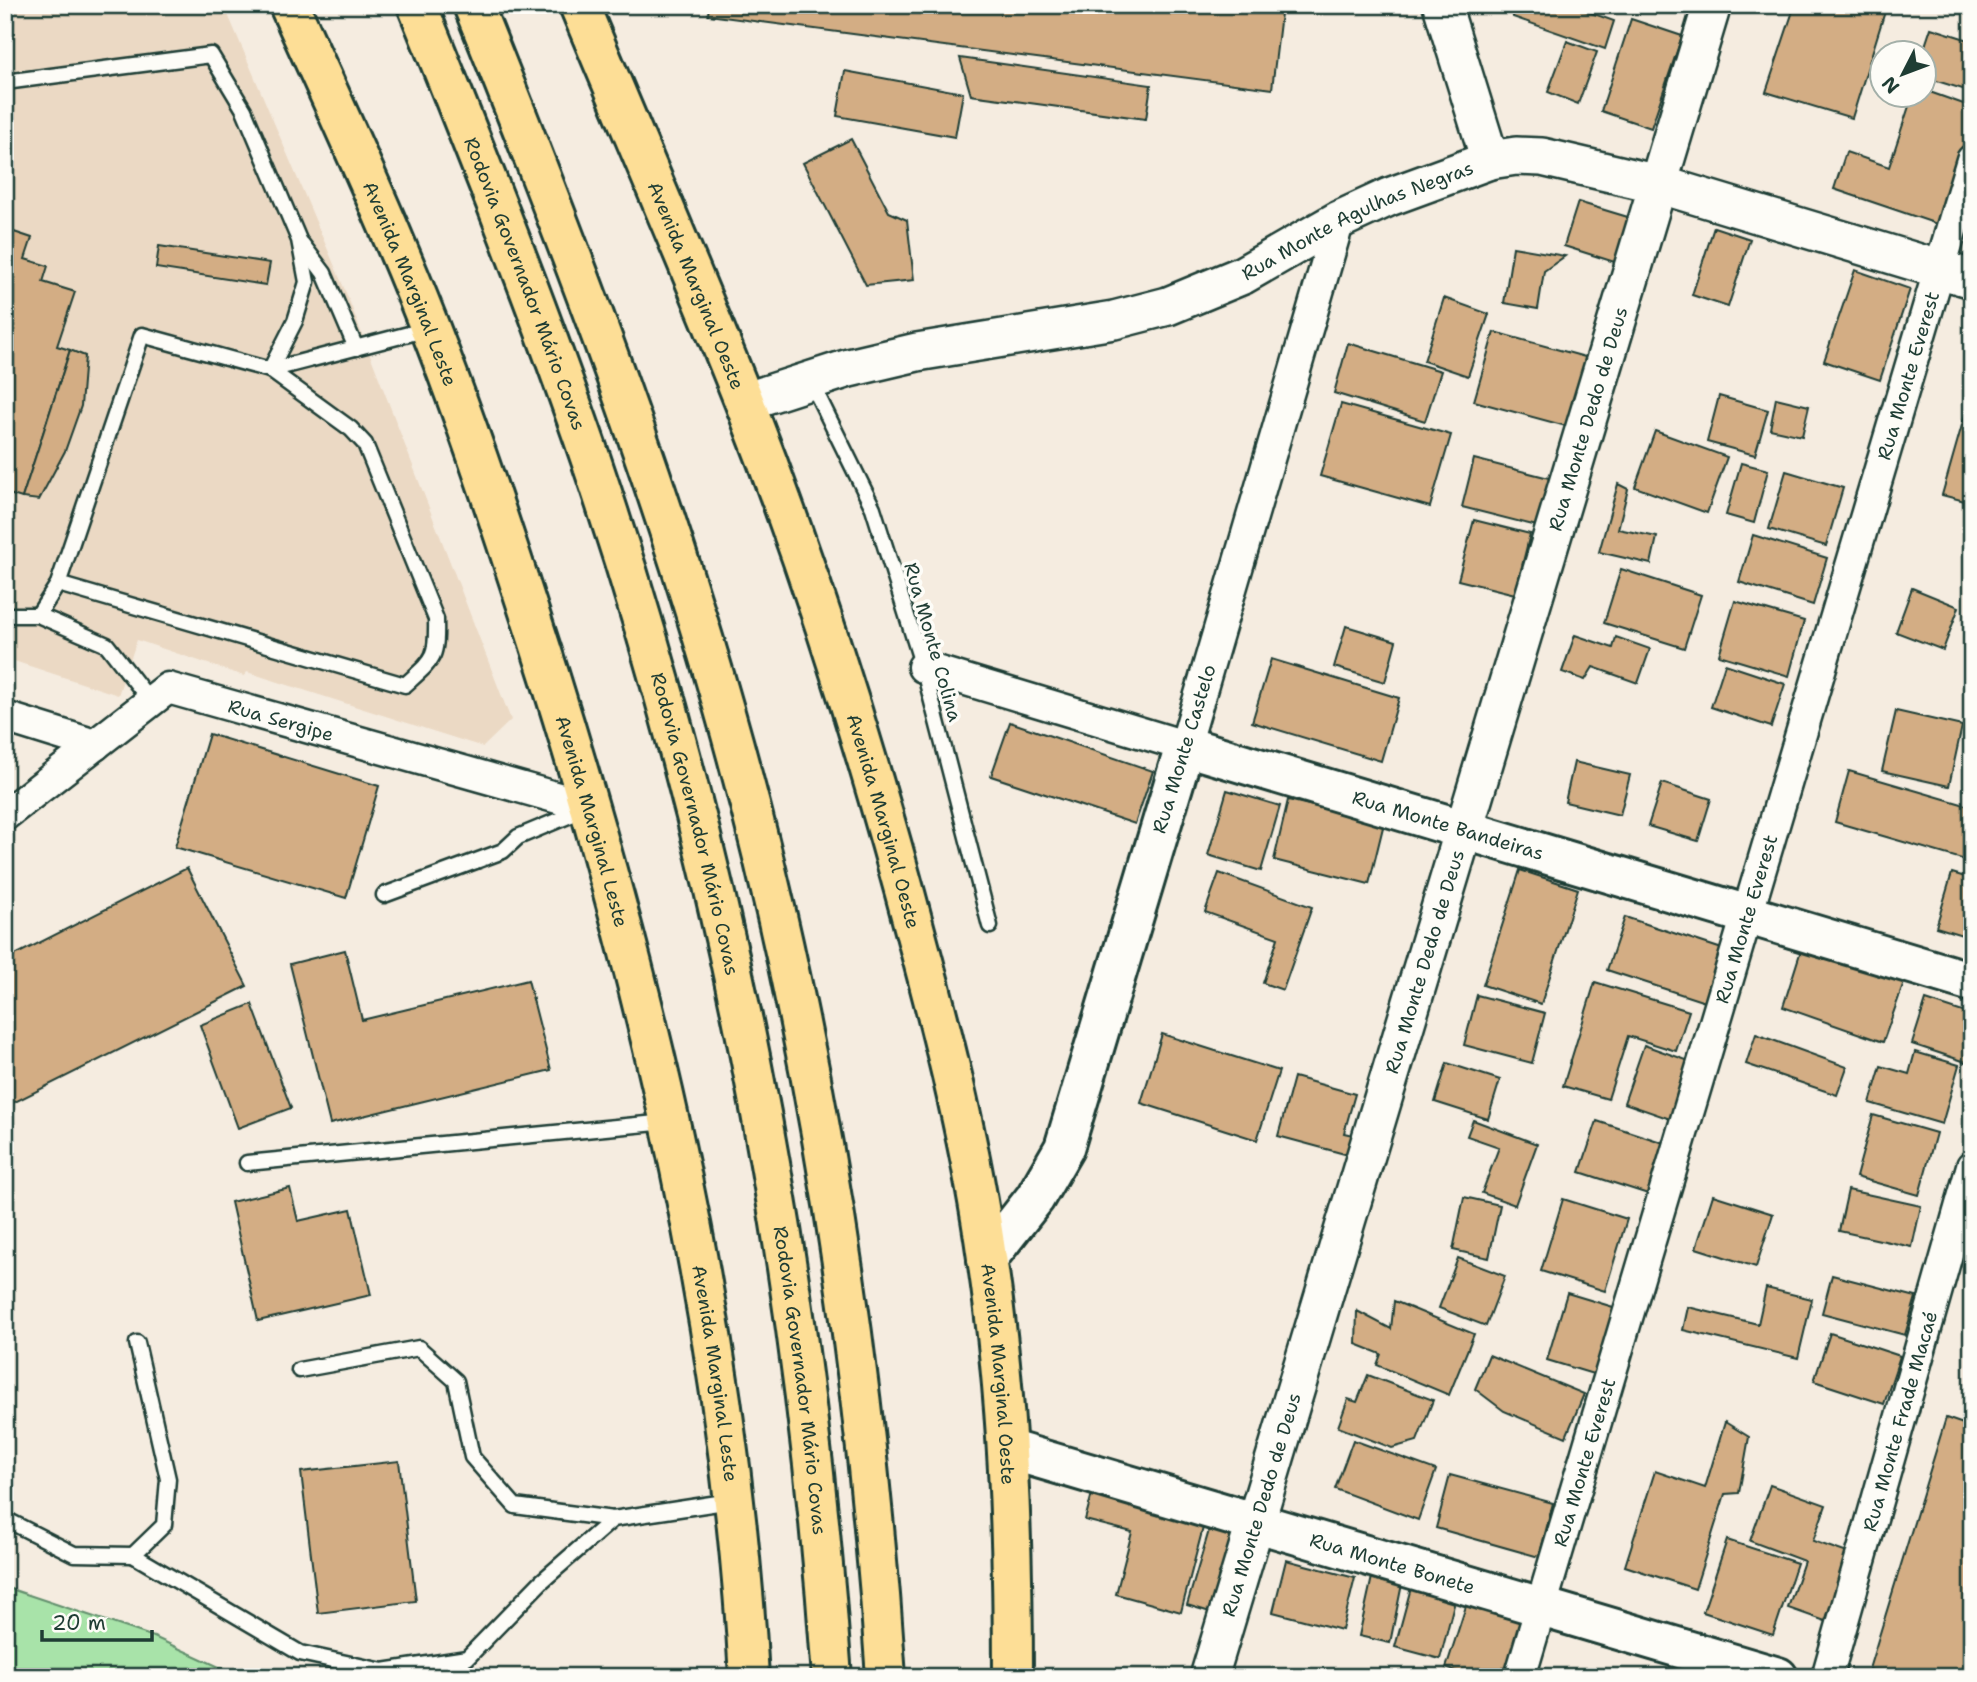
<svg xmlns="http://www.w3.org/2000/svg" width="1977" height="1682" font-family="'Shantell Sans',sans-serif">
<style>
.built{fill:#ebd9c4}
.green{fill:#a8e3a9;stroke:#64906e;stroke-width:2}
.lines{fill:none;stroke-linecap:round;stroke-linejoin:round}
.stream{stroke:#5f96a2;stroke-width:10}
.building{fill:#d3ad84;stroke:#1f3d34;stroke-width:2}
.service-casing{stroke:#1f3d34;stroke-width:19}
.minor-casing{stroke:#1f3d34;stroke-width:35}
.tertiary-casing{stroke:#1f3d34;stroke-width:42}
.secondary-casing{stroke:#1f3d34;stroke-width:44}
.primary-casing{stroke:#1f3d34;stroke-width:44}
.motorway-casing{stroke:#1f3d34;stroke-width:44}
.service{stroke:#fdfcf7;stroke-width:14}
.minor{stroke:#fdfcf7;stroke-width:30}
.tertiary{stroke:#fdfcf7;stroke-width:37}
.secondary{stroke:#fdfcf7;stroke-width:38}
.primary{stroke:#fdde96;stroke-width:38}
.motorway{stroke:#fdde96;stroke-width:38}
.labels{text-anchor:middle;dominant-baseline:central;stroke-width:7;stroke-linejoin:round;paint-order:stroke}
.street-label{font-size:19px;fill:#1f3d34;stroke:#fdfcf7}
</style>
<rect width="100%" height="100%" fill="#f5ece0"/>
<filter id="ink" filterUnits="userSpaceOnUse"><feTurbulence type="fractalNoise" baseFrequency=".0143" numOctaves="2"/><feDisplacementMap in="SourceGraphic" scale="14" xChannelSelector="R" yChannelSelector="G"/><feConvolveMatrix kernelMatrix="1 2 1 2 8 2 1 2 1" color-interpolation-filters="sRGB"/></filter>
<g filter="url(#ink)">
<path class="built" d="M 5,5 L 224,5 L 347,295 L 511,720 L 483,747 L 247,672 L 244,676 L 137,640 L 118,695 L 5,658 Z"/>
<path class="green" d="M 5,1587 L 154,1637 L 241,1677 L 5,1677 Z"/>
<g class="lines">
<path class="stream" d="M 5,1669 L 33,1677"/>
</g>
<g class="building">
<path d="M 709,5 L 1282,5 L 1272,89 L 708,15 Z"/>
<path d="M 1512,5 L 1569,5 L 1614,21 L 1605,49 L 1513,17 Z"/>
<path d="M 1795,5 L 1887,5 L 1852,118 L 1766,92 Z"/>
<path d="M 1631,19 L 1682,36 L 1651,128 L 1601,111 Z"/>
<path d="M 1931,28 L 1972,41 L 1972,92 L 1924,77 L 1923,52 Z"/>
<path d="M 1567,41 L 1597,52 L 1578,104 L 1548,92 Z"/>
<path d="M 960,58 L 1151,85 L 1146,119 L 971,95 Z"/>
<path d="M 845,71 L 963,93 L 955,137 L 837,116 Z"/>
<path d="M 1924,90 L 1972,107 L 1972,122 L 1937,224 L 1834,189 L 1846,152 L 1889,167 L 1913,94 L 1924,94 Z"/>
<path d="M 851,139 L 889,212 L 907,220 L 914,280 L 866,285 L 803,163 Z"/>
<path d="M 1578,202 L 1641,221 L 1627,266 L 1564,246 Z"/>
<path d="M 1714,227 L 1750,239 L 1728,307 L 1692,295 Z"/>
<path d="M 5,229 L 32,238 L 25,259 L 48,266 L 43,282 L 75,292 L 57,346 L 70,350 L 22,498 L 9,494 L 5,505 Z"/>
<path d="M 159,246 L 270,263 L 266,285 L 156,268 Z"/>
<path d="M 1513,247 L 1565,256 L 1544,271 L 1538,309 L 1504,303 Z"/>
<path d="M 1855,270 L 1910,289 L 1880,380 L 1824,361 Z"/>
<path d="M 1444,298 L 1489,314 L 1468,376 L 1424,361 Z"/>
<path d="M 1494,332 L 1596,360 L 1577,429 L 1474,401 Z"/>
<path d="M 1348,343 L 1441,371 L 1425,421 L 1334,393 Z"/>
<path d="M 70,350 L 85,356 L 81,406 L 65,451 L 39,500 L 22,498 Z"/>
<path d="M 1972,390 L 1972,503 L 1942,495 Z"/>
<path d="M 1719,396 L 1768,410 L 1755,455 L 1707,442 Z"/>
<path d="M 1776,398 L 1809,406 L 1802,436 L 1770,429 Z"/>
<path d="M 1341,404 L 1451,435 L 1430,507 L 1320,476 Z"/>
<path d="M 1655,431 L 1727,457 L 1707,513 L 1635,487 Z"/>
<path d="M 1474,459 L 1549,478 L 1537,526 L 1462,507 Z"/>
<path d="M 1741,463 L 1768,470 L 1754,523 L 1726,515 Z"/>
<path d="M 1786,471 L 1843,488 L 1826,546 L 1769,529 Z"/>
<path d="M 1618,484 L 1628,489 L 1618,529 L 1657,537 L 1651,564 L 1599,552 Z"/>
<path d="M 1474,520 L 1530,534 L 1515,594 L 1458,580 Z"/>
<path d="M 1753,535 L 1827,558 L 1813,605 L 1739,582 Z"/>
<path d="M 1621,569 L 1701,595 L 1684,648 L 1604,623 Z"/>
<path d="M 1912,588 L 1959,607 L 1943,650 L 1896,632 Z"/>
<path d="M 1735,601 L 1804,621 L 1789,676 L 1719,655 Z"/>
<path d="M 1346,626 L 1396,641 L 1385,682 L 1334,667 Z"/>
<path d="M 1575,635 L 1613,648 L 1616,637 L 1650,649 L 1638,683 L 1593,667 L 1585,680 L 1562,672 Z"/>
<path d="M 1271,659 L 1399,698 L 1381,761 L 1252,722 Z"/>
<path d="M 1725,664 L 1785,684 L 1771,727 L 1711,707 Z"/>
<path d="M 1896,711 L 1962,726 L 1949,786 L 1882,771 Z"/>
<path d="M 1010,722 L 1153,771 L 1135,824 L 991,776 Z"/>
<path d="M 209,734 L 379,786 L 346,898 L 175,847 Z"/>
<path d="M 1574,762 L 1630,775 L 1620,815 L 1565,802 Z"/>
<path d="M 1849,771 L 1972,807 L 1972,862 L 1835,822 Z"/>
<path d="M 1662,783 L 1711,799 L 1698,841 L 1648,826 Z"/>
<path d="M 1227,790 L 1280,806 L 1261,871 L 1208,855 Z"/>
<path d="M 1288,800 L 1384,823 L 1369,884 L 1274,860 Z"/>
<path d="M 187,868 L 247,986 L 5,1107 L 5,960 Z"/>
<path d="M 1520,870 L 1578,889 L 1541,1004 L 1483,985 Z"/>
<path d="M 1219,873 L 1312,907 L 1283,990 L 1263,983 L 1278,938 L 1205,912 Z"/>
<path d="M 1952,873 L 1972,879 L 1972,938 L 1936,927 Z"/>
<path d="M 1625,917 L 1728,951 L 1711,1004 L 1607,970 Z"/>
<path d="M 1802,947 L 1905,980 L 1883,1042 L 1783,1007 Z"/>
<path d="M 345,950 L 362,1020 L 528,980 L 551,1070 L 330,1124 L 290,964 Z"/>
<path d="M 1595,982 L 1689,1011 L 1676,1051 L 1628,1036 L 1608,1099 L 1563,1086 Z"/>
<path d="M 1477,995 L 1545,1013 L 1532,1063 L 1464,1045 Z"/>
<path d="M 1926,1000 L 1972,1015 L 1972,1064 L 1912,1044 Z"/>
<path d="M 252,1004 L 291,1108 L 238,1128 L 200,1025 Z"/>
<path d="M 1162,1034 L 1279,1071 L 1257,1140 L 1141,1103 Z"/>
<path d="M 1756,1034 L 1847,1067 L 1837,1095 L 1746,1064 Z"/>
<path d="M 1644,1045 L 1695,1063 L 1676,1121 L 1624,1103 Z"/>
<path d="M 1915,1052 L 1959,1065 L 1942,1124 L 1870,1103 L 1881,1066 L 1909,1074 Z"/>
<path d="M 1447,1063 L 1500,1080 L 1488,1119 L 1435,1102 Z"/>
<path d="M 1294,1077 L 1355,1094 L 1344,1133 L 1357,1136 L 1352,1156 L 1278,1136 Z"/>
<path d="M 1873,1115 L 1936,1133 L 1919,1195 L 1856,1177 Z"/>
<path d="M 1473,1120 L 1537,1144 L 1515,1205 L 1482,1193 L 1499,1147 L 1467,1136 Z"/>
<path d="M 1597,1121 L 1664,1143 L 1648,1194 L 1580,1172 Z"/>
<path d="M 290,1188 L 298,1221 L 351,1209 L 371,1295 L 258,1321 L 231,1202 Z"/>
<path d="M 1848,1190 L 1921,1206 L 1912,1247 L 1839,1231 Z"/>
<path d="M 1713,1195 L 1773,1214 L 1756,1267 L 1696,1248 Z"/>
<path d="M 1464,1197 L 1500,1205 L 1489,1258 L 1453,1250 Z"/>
<path d="M 1563,1199 L 1627,1219 L 1605,1291 L 1541,1271 Z"/>
<path d="M 1458,1258 L 1505,1276 L 1486,1326 L 1439,1308 Z"/>
<path d="M 1832,1275 L 1916,1297 L 1905,1335 L 1822,1313 Z"/>
<path d="M 1766,1288 L 1812,1299 L 1798,1358 L 1683,1330 L 1688,1307 L 1758,1324 Z"/>
<path d="M 1567,1293 L 1623,1310 L 1603,1377 L 1547,1360 Z"/>
<path d="M 1394,1301 L 1474,1334 L 1449,1395 L 1377,1365 L 1381,1354 L 1356,1344 L 1357,1311 L 1391,1329 Z"/>
<path d="M 1830,1333 L 1900,1356 L 1884,1404 L 1814,1381 Z"/>
<path d="M 1489,1355 L 1584,1394 L 1566,1437 L 1504,1411 L 1475,1389 Z"/>
<path d="M 1368,1375 L 1433,1400 L 1417,1441 L 1392,1448 L 1338,1427 L 1348,1399 L 1357,1402 Z"/>
<path d="M 1946,1418 L 1972,1427 L 1972,1677 L 1894,1677 L 1869,1669 Z"/>
<path d="M 1725,1422 L 1749,1437 L 1739,1493 L 1725,1494 L 1695,1589 L 1625,1566 L 1655,1471 L 1705,1488 Z"/>
<path d="M 1353,1440 L 1436,1470 L 1418,1520 L 1335,1489 Z"/>
<path d="M 399,1461 L 416,1601 L 318,1613 L 301,1472 Z"/>
<path d="M 1450,1475 L 1553,1503 L 1539,1557 L 1436,1528 Z"/>
<path d="M 1770,1485 L 1826,1505 L 1813,1541 L 1856,1556 L 1839,1582 L 1825,1621 L 1788,1608 L 1804,1561 L 1750,1541 Z"/>
<path d="M 1093,1490 L 1205,1520 L 1181,1612 L 1116,1594 L 1132,1532 L 1085,1520 Z"/>
<path d="M 1210,1527 L 1244,1537 L 1220,1615 L 1187,1605 Z"/>
<path d="M 1727,1540 L 1797,1563 L 1773,1635 L 1703,1612 Z"/>
<path d="M 1286,1560 L 1355,1578 L 1342,1630 L 1273,1612 Z"/>
<path d="M 1372,1577 L 1402,1584 L 1390,1643 L 1359,1636 Z"/>
<path d="M 1412,1584 L 1456,1596 L 1440,1659 L 1395,1647 Z"/>
<path d="M 1467,1603 L 1529,1623 L 1511,1677 L 1473,1677 L 1446,1668 Z"/>
</g>
<g class="lines">
<defs>
<g id="service">
<path d="M 5,82 L 211,55 L 244,110 L 299,240 L 307,282 L 295,321 L 270,370 L 351,429 L 365,444 L 436,619 C 437,659 434,659 405,685 L 58,584"/>
<path d="M 302,244 L 324,273 L 356,348"/>
<path d="M 811,382 L 873,508 L 923,667 L 990,926"/>
<path d="M 5,615 L 38,615 L 107,645 L 151,702"/>
<path d="M 38,615 L 58,584 L 142,335 L 270,370 L 428,329"/>
<path d="M 384,895 L 503,851 L 518,837 L 585,809"/>
<path d="M 247,1163 L 667,1122"/>
<path d="M 299,1370 L 419,1348 L 456,1381 L 472,1457 L 515,1506 L 613,1519"/>
<path d="M 5,1519 L 74,1554 L 133,1555 L 164,1525 L 168,1479 L 137,1343"/>
<path d="M 133,1555 L 300,1653 L 383,1671 L 467,1658 L 542,1581 L 613,1519 L 731,1501"/>
</g>
<g id="minor">
<path d="M 923,667 L 1185,746 L 1339,220"/>
<path d="M 5,717 L 95,745"/>
<path id="s1" d="M 5,815 L 168,688 L 590,807"/>
<path id="s2" d="M 1520,1677 L 1972,160"/>
<path id="s3" d="M 1827,1677 L 1972,1166"/>
</g>
<g id="tertiary">
<path d="M 1442,5 L 1490,160"/>
<path id="s4" d="M 744,402 L 849,368 L 917,352 L 1114,320 L 1168,306 L 1243,275 L 1339,220 L 1389,197 L 1490,160 L 1516,156 L 1542,157 L 1658,184 L 1972,279"/>
<path id="s5" d="M 1209,1677 L 1712,5"/>
</g>
<g id="secondary">
<path id="s6" d="M 987,1259 L 1035,1198 L 1064,1148 L 1185,746 L 1972,982"/>
<path id="s7" d="M 1007,1449 L 1778,1677"/>
</g>
<g id="primary">
<path id="s8" d="M 289,5 C 325,85 362,164 396,245 C 456,385 503,530 549,674 C 651,1001 730,1334 749,1677"/>
<path id="s9" d="M 579,5 C 634,137 691,268 744,401 C 813,577 870,759 918,942 C 946,1046 972,1151 987,1258 C 1008,1397 1013,1537 1013,1677"/>
</g>
<g id="motorway">
<path id="s10" d="M 417,5 C 478,156 538,306 591,460 C 724,852 804,1264 832,1677"/>
<path d="M 473,5 C 586,285 693,567 764,861 C 829,1129 868,1402 886,1677"/>
</g>
</defs>
<use href="#service" class="service-casing"/>
<use href="#minor" class="minor-casing"/>
<use href="#tertiary" class="tertiary-casing"/>
<use href="#secondary" class="secondary-casing"/>
<use href="#primary" class="primary-casing"/>
<use href="#motorway" class="motorway-casing"/>
<use href="#service" class="service"/>
<use href="#minor" class="minor"/>
<use href="#tertiary" class="tertiary"/>
<use href="#secondary" class="secondary"/>
<use href="#primary" class="primary"/>
<use href="#motorway" class="motorway"/>
</g>
</g>
<g class="labels">
<g class="street-label">
<text stroke="none"><textPath href="#s4" startOffset="644">Rua Monte Agulhas Negras</textPath></text>
<text stroke="none"><textPath href="#s10" startOffset="299">Rodovia Governador Mário Covas</textPath></text>
<text stroke="none"><textPath href="#s8" startOffset="304">Avenida Marginal Leste</textPath></text>
<text stroke="none"><textPath href="#s9" startOffset="304">Avenida Marginal Oeste</textPath></text>
<text stroke="none"><textPath href="#s2" startOffset="1358">Rua Monte Everest</textPath></text>
<text stroke="none"><textPath href="#s5" startOffset="1314">Rua Monte Dedo de Deus</textPath></text>
<text transform="translate(933 642) rotate(74)">Rua Monte Colina</text>
<text stroke="none"><textPath href="#s1" startOffset="324">Rua Sergipe</textPath></text>
<text transform="translate(1184 749) rotate(-73)">Rua Monte Castelo</text>
<text stroke="none"><textPath href="#s9" startOffset="872">Avenida Marginal Oeste</textPath></text>
<text stroke="none"><textPath href="#s8" startOffset="872">Avenida Marginal Leste</textPath></text>
<text stroke="none"><textPath href="#s10" startOffset="866">Rodovia Governador Mário Covas</textPath></text>
<text stroke="none"><textPath href="#s6" startOffset="830">Rua Monte Bandeiras</textPath></text>
<text stroke="none"><textPath href="#s2" startOffset="791">Rua Monte Everest</textPath></text>
<text stroke="none"><textPath href="#s5" startOffset="747">Rua Monte Dedo de Deus</textPath></text>
<text stroke="none"><textPath href="#s8" startOffset="1438">Avenida Marginal Leste</textPath></text>
<text stroke="none"><textPath href="#s9" startOffset="1438">Avenida Marginal Oeste</textPath></text>
<text stroke="none"><textPath href="#s10" startOffset="1433">Rodovia Governador Mário Covas</textPath></text>
<text stroke="none"><textPath href="#s3" startOffset="266">Rua Monte Frade Macaé</textPath></text>
<text stroke="none"><textPath href="#s2" startOffset="224">Rua Monte Everest</textPath></text>
<text stroke="none"><textPath href="#s5" startOffset="180">Rua Monte Dedo de Deus</textPath></text>
<text stroke="none"><textPath href="#s7" startOffset="402">Rua Monte Bonete</textPath></text>
</g>
</g>
<rect width="1977" height="1682" fill="none" stroke="#fdfcf7" stroke-width="28"/>
<rect x="14" y="14" width="1949" height="1654" fill="none" stroke="#1f3d34" stroke-width="2.5" filter="url(#ink)"/>
<g transform="translate(1903 74) rotate(228)"><circle r="33" fill="#fdfcf7" stroke="#a4b0a9" stroke-width="2"/>
<path d="M0-5L12 26L0 18L-12 26Z" fill="#1f3d34"/>
<text y="-10" font-size="19" font-weight="bold" text-anchor="middle" fill="#1f3d34">N</text>
</g>
<path d="M42 1630v10h110v-10" fill="none" stroke="#1f3d34" stroke-width="3.5"/>
<text x="52" y="1630" font-size="21" fill="#1f3d34" stroke="#fdfcf7" stroke-width="5" paint-order="stroke">20 m</text>
</svg>
